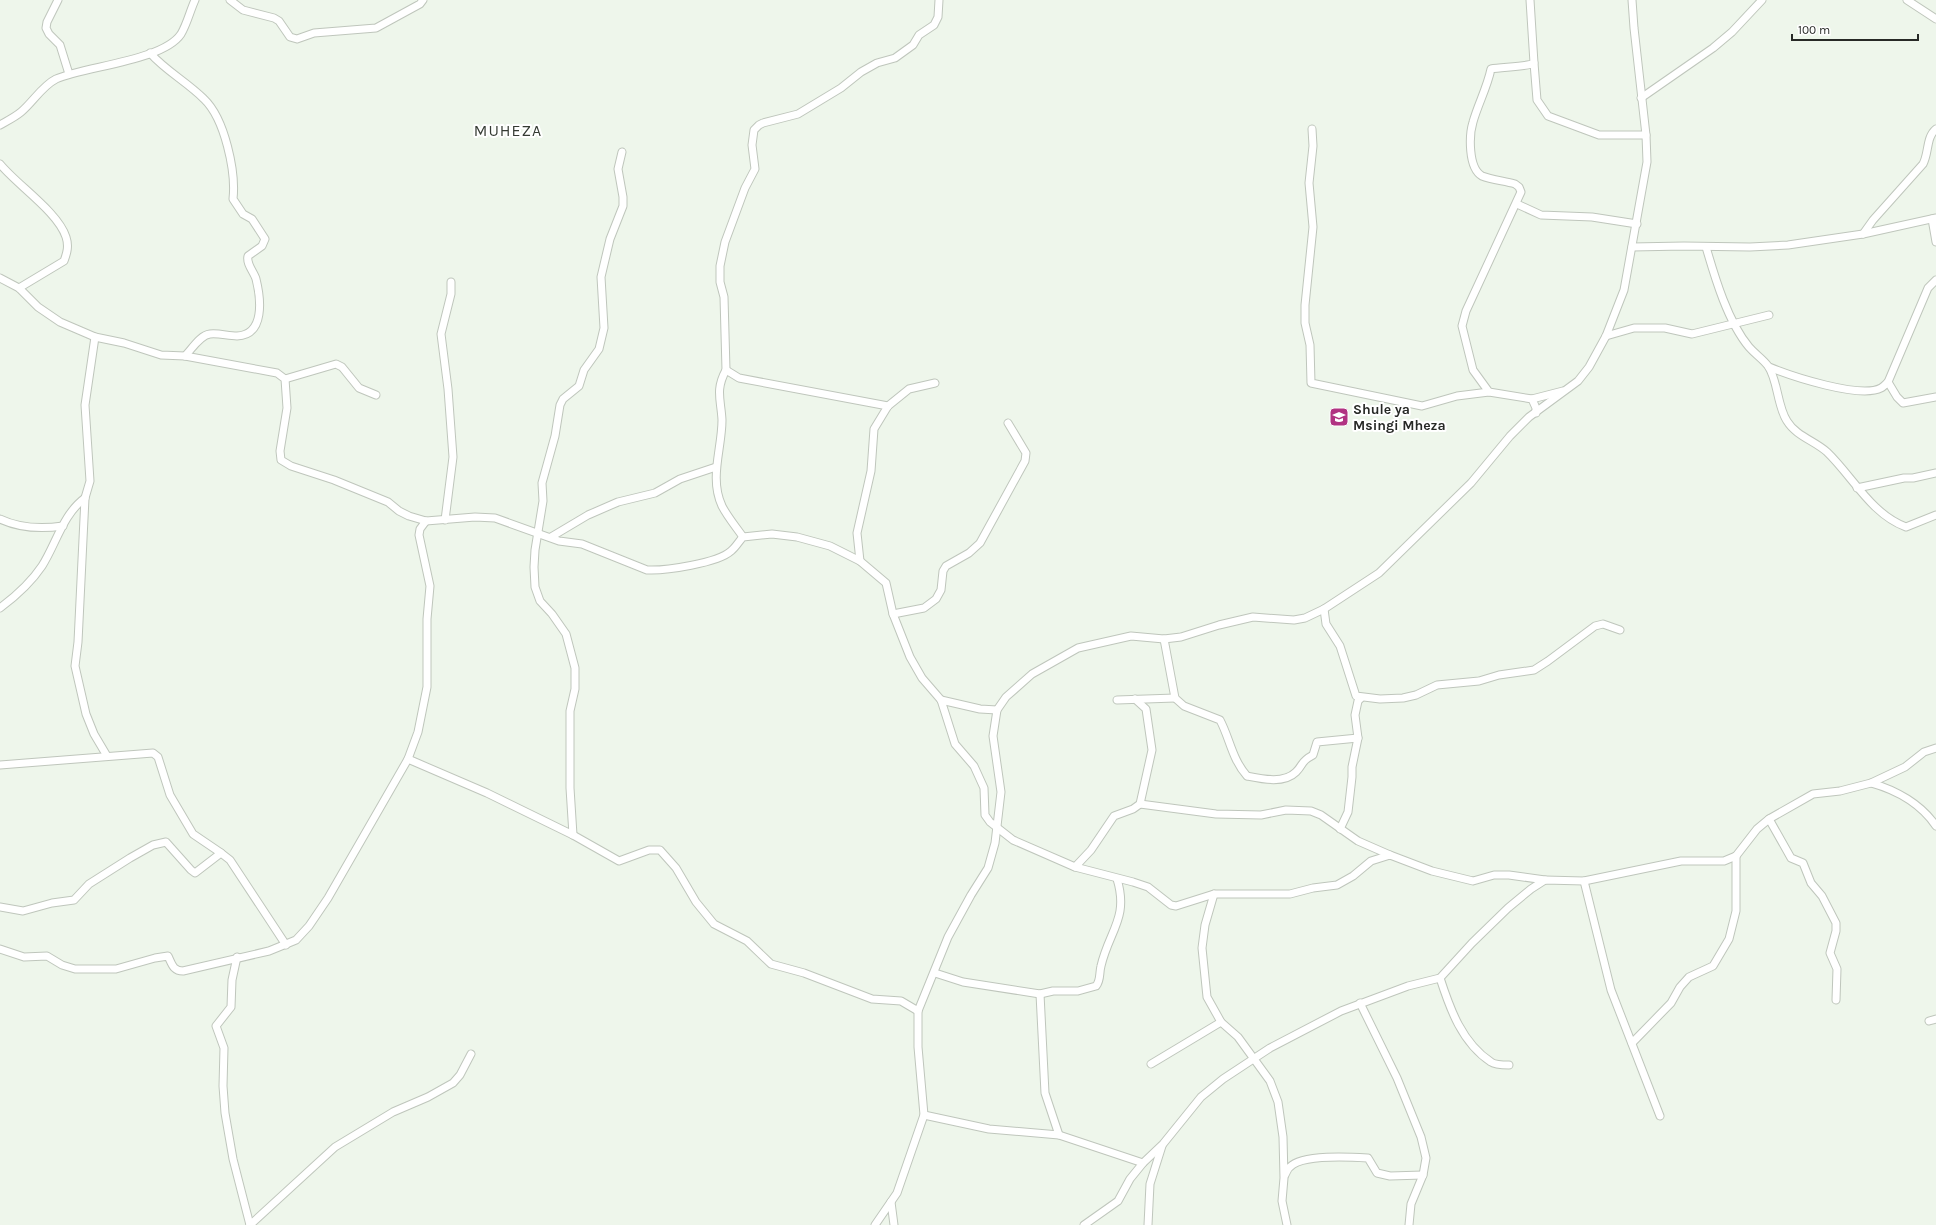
<svg xmlns="http://www.w3.org/2000/svg" width="1936" height="1225" font-family="Karla,sans-serif">
<style>
.lines{fill:none;stroke-linecap:round;stroke-linejoin:round}
.street-casing{stroke:#bfc6bc;stroke-width:9}
.street{stroke:#fff;stroke-width:7}
.labels{text-anchor:middle;dominant-baseline:central;stroke-width:4;stroke-linejoin:round;paint-order:stroke}
.poi-label{font-size:14px;font-weight:bold;fill:#272926;stroke:#fff;text-anchor:start}
.quarter-label{font-size:16px;letter-spacing:1px;fill:#353b33;stroke:#fff}
</style>
<rect width="100%" height="100%" fill="#eef6eb"/>
<g class="lines">
<defs>
<g id="street">
<path d="M 58,0 L 47,22 L 46,28 L 49,34 L 60,45 L 69,74"/>
<path d="M 230,0 L 243,10 L 274,18 L 279,21 L 290,37 L 297,39 L 314,33 L 376,28 L 420,4 L 423,0"/>
<path d="M 1530,0 L 1534,63 C 1528,67 1501,67 1491,69 C 1487,88 1478,104 1473,122 C 1469,135 1468,168 1482,176 C 1492,180 1505,181 1515,184 L 1519,187 L 1521,192 L 1466,311 L 1462,326 L 1473,370 L 1489,392 L 1532,399 L 1536,408 L 1536,413"/>
<path d="M 1907,0 L 1936,19"/>
<path d="M 150,53 C 166,71 187,82 204,99 C 225,119 236,172 233,199 L 243,214 L 252,219 L 265,239 L 262,246 L 248,256 C 246,264 254,272 256,279 C 261,299 265,335 237,336 C 228,336 219,333 210,334 C 200,335 192,349 185,356"/>
<path d="M 1534,63 L 1537,100 L 1548,116 L 1599,135 L 1646,135"/>
<path d="M 1641,98 L 1713,48 L 1732,32 L 1762,0"/>
<path d="M 0,125 C 7,121 15,117 21,112 C 33,102 42,86 56,79 C 85,66 163,61 181,34 C 187,24 190,11 195,0"/>
<path d="M 1312,129 L 1313,146 L 1309,183 L 1313,227 L 1305,305 L 1305,323 L 1310,345 L 1311,383 L 1422,406 L 1457,396 L 1489,392"/>
<path d="M 0,164 C 17,185 58,212 66,237 C 69,246 67,253 64,261 L 19,288"/>
<path d="M 1517,204 L 1541,215 L 1592,217 L 1637,224"/>
<path d="M 1932,219 L 1936,242"/>
<path d="M 1863,234 L 1873,220 L 1923,164 C 1929,153 1926,137 1936,129"/>
<path d="M 1632,247 L 1684,246 L 1750,247 L 1788,245 L 1863,234 L 1936,218"/>
<path d="M 1706,247 C 1715,278 1728,322 1749,347 C 1755,354 1763,359 1768,366 C 1778,380 1777,406 1787,421 C 1796,436 1815,441 1827,452 C 1853,477 1871,514 1906,527 L 1936,515"/>
<path d="M 0,278 L 19,288 L 38,307 L 60,322 L 95,337 L 124,343 L 161,355 L 185,356 L 277,373 L 285,379 L 287,408 L 280,451 L 281,460 L 291,466 L 334,480 L 388,502 L 399,511 L 409,516 L 426,521 L 475,517 L 495,518 L 559,541 L 582,544 L 647,570 C 665,571 718,563 731,551 C 736,547 739,541 743,537 L 772,534 L 797,537 L 830,546 L 860,561 L 886,583 L 893,614 L 910,657 L 922,678 L 941,700 L 955,744 L 974,766 L 984,788 L 985,815 L 990,822 L 1013,840 L 1075,867 L 1133,882 L 1148,887 L 1171,905 L 1176,906 L 1214,894 L 1290,894 L 1313,888 L 1337,885 L 1353,876 L 1371,861 L 1390,855 L 1432,871 L 1473,881 L 1494,875 L 1509,875 L 1545,880"/>
<path d="M 1606,336 L 1634,328 L 1665,328 L 1692,334 L 1769,315"/>
<path d="M 95,337 L 85,405 L 90,481 L 85,498 L 78,642 L 75,666 L 86,714 L 94,734 L 107,756"/>
<path d="M 1769,367 C 1791,376 1860,399 1881,388 C 1883,387 1886,384 1888,382 L 1928,288 L 1936,280"/>
<path d="M 726,370 L 739,378 L 888,406"/>
<path d="M 285,379 L 336,364 L 342,367 L 359,388 L 376,395"/>
<path d="M 1888,382 L 1897,397 L 1903,403 L 1936,397"/>
<path d="M 1532,399 L 1563,391"/>
<path d="M 1857,488 L 1904,478 L 1913,478 L 1936,473"/>
<path d="M 0,519 C 19,528 42,529 63,526"/>
<path d="M 445,520 L 453,457 L 448,389 L 441,334 L 451,294 L 451,282"/>
<path d="M 551,537 L 588,515 L 618,502 L 655,493 L 680,479 L 716,467"/>
<path d="M 743,537 C 736,527 727,516 722,506 C 709,478 722,449 722,420 C 721,400 715,390 726,370 L 724,297 L 720,282 L 720,266 L 725,242 L 745,188 L 755,169 L 752,145 L 754,130 L 759,125 L 763,123 L 798,114 L 841,88 L 861,72 L 877,63 L 895,58 L 913,45 L 919,35 L 934,25 L 938,17 L 939,0"/>
<path d="M 860,561 L 857,533 L 871,471 L 874,429 L 888,406 L 909,389 L 935,383"/>
<path d="M 0,608 C 16,596 30,584 42,566 C 56,544 63,514 85,498"/>
<path d="M 1324,609 L 1326,624 L 1340,646 L 1356,696 L 1380,699 L 1403,698 L 1416,695 L 1437,685 L 1479,681 L 1499,675 L 1534,670 L 1548,661 L 1595,626 L 1603,624 L 1620,630"/>
<path d="M 893,614 L 924,608 L 936,599 L 941,590 L 943,571 L 946,566 L 969,553 L 980,543 L 1025,461 L 1026,453 L 1008,423"/>
<path d="M 1164,639 L 1175,698 L 1184,706 L 1220,720 C 1230,739 1232,759 1247,776 C 1262,779 1284,784 1296,772 C 1304,764 1300,762 1313,755 L 1317,742 L 1358,738"/>
<path d="M 941,700 L 980,709 L 997,710"/>
<path d="M 1117,700 L 1175,698"/>
<path d="M 408,759 L 487,793 L 573,835 L 619,861 L 649,850 L 660,850 L 676,868 L 696,902 L 714,924 L 747,941 L 771,964 L 804,973 L 872,999 L 901,1001 L 918,1011"/>
<path d="M 0,765 L 153,753 L 158,757 L 170,795 L 193,834 L 221,853 L 230,860 L 286,945"/>
<path d="M 1871,783 C 1896,790 1921,804 1936,826"/>
<path d="M 1140,804 L 1216,814 L 1261,815 L 1286,810 L 1311,811 L 1321,815 L 1358,841 L 1390,855"/>
<path d="M 1769,819 L 1791,858 L 1803,863 L 1811,883 L 1822,896 L 1836,923 L 1836,931 L 1830,953 L 1837,969 L 1836,1000"/>
<path d="M 1340,829 L 1348,812 L 1352,777 L 1352,767 L 1358,738 L 1355,715 L 1358,701 L 1361,698"/>
<path d="M 573,835 L 570,788 L 570,711 L 575,689 L 575,668 L 566,634 L 552,614 L 540,601 L 535,587 L 534,567 L 535,550 L 543,501 L 542,483 L 555,436 L 560,405 L 563,399 L 579,386 L 584,370 L 599,349 L 604,328 L 601,277 L 610,239 L 623,206 L 623,197 L 618,169 L 622,152"/>
<path d="M 1075,867 L 1091,850 L 1114,816 L 1133,809 L 1140,804 L 1152,750 L 1146,709 L 1135,699"/>
<path d="M 1584,881 L 1611,990 L 1660,1116"/>
<path d="M 1214,894 L 1205,925 L 1202,948 L 1207,997 L 1221,1022 L 1238,1037 L 1270,1081 L 1278,1102 L 1283,1137 L 1284,1178 L 1282,1201 L 1287,1225"/>
<path d="M 0,907 L 23,911 L 52,903 L 74,900 L 89,884 L 130,858 L 153,845 L 166,842 L 191,870 L 195,873 L 221,853"/>
<path d="M 0,949 L 24,957 L 47,956 L 62,965 L 75,969 L 116,969 L 155,958 L 168,956 C 172,964 173,971 183,971 L 269,951 L 296,940 L 309,926 L 328,898 L 408,759 L 418,732 L 427,687 L 427,619 L 430,586 L 419,535 L 420,529 L 426,521"/>
<path d="M 237,957 L 232,980 L 231,1007 L 216,1026 L 224,1048 L 223,1086 L 225,1113 L 233,1159 L 250,1225"/>
<path d="M 935,973 L 963,982 L 1040,994 L 1053,991 L 1078,991 L 1096,986 C 1101,980 1099,973 1101,966 C 1109,931 1129,918 1117,879"/>
<path d="M 1440,978 C 1450,1009 1462,1043 1491,1062 C 1495,1065 1504,1065 1509,1065"/>
<path d="M 1040,994 L 1045,1093 L 1059,1135"/>
<path d="M 1360,1003 L 1397,1078 L 1421,1137 L 1426,1158 L 1423,1175 L 1411,1204 L 1409,1225"/>
<path d="M 1929,1021 L 1936,1019"/>
<path d="M 1632,1043 L 1671,1003 L 1680,987 L 1689,977 L 1713,966 L 1729,939 L 1736,911 L 1736,856"/>
<path d="M 1151,1064 L 1221,1022"/>
<path d="M 924,1115 L 989,1129 L 1059,1135 L 1143,1163"/>
<path d="M 1285,1175 C 1286,1173 1288,1168 1290,1167 C 1302,1154 1351,1157 1368,1158 L 1377,1173 L 1390,1176 L 1423,1175"/>
<path d="M 891,1202 L 894,1225"/>
<path d="M 250,1225 L 335,1147 L 393,1112 L 428,1097 L 453,1083 L 460,1075 L 471,1054"/>
<path d="M 875,1225 L 897,1193 L 924,1115 L 918,1047 L 918,1011 L 948,937 L 971,895 L 988,868 L 995,843 L 1001,792 L 993,736 L 997,710 L 1006,697 L 1032,674 L 1078,648 L 1131,636 L 1164,639 L 1181,637 L 1219,625 L 1253,617 L 1294,620 L 1305,618 L 1324,609 L 1379,573 L 1471,483 L 1510,436 L 1529,417 L 1578,381 L 1589,367 L 1606,336 L 1624,290 L 1647,162 L 1646,135 L 1634,28 L 1632,0"/>
<path d="M 1084,1225 L 1118,1201 L 1130,1179 L 1143,1163 L 1163,1144 L 1201,1097 L 1223,1079 L 1270,1048 L 1341,1011 L 1408,986 L 1440,978 L 1472,943 L 1508,908 L 1531,889 L 1545,880 L 1584,881 L 1681,861 L 1724,861 L 1736,856 L 1757,829 L 1769,819 L 1813,794 L 1840,791 L 1871,783 L 1905,767 L 1924,752 L 1936,748"/>
<path d="M 1148,1225 L 1150,1184 L 1162,1146"/>
</g>
</defs>
<use href="#street" class="street-casing"/>
<use href="#street" class="street"/>
</g>
<defs>
<symbol id="school-square" viewBox="-11 -11 22 22"><rect x="-9" y="-9" width="18" height="18" rx="4" fill="#b13382" stroke="#fff"/><path d="M0-5L7-2L0 1L-7-2ZM-4 1L0 2.5L4 1V4Q0 6-4 4Z" fill="#fff"/></symbol>
</defs>
<g fill-rule="evenodd">
<use href="#school-square" x="1328" y="406" width="22" height="22"/>
</g>
<g class="labels">
<g class="poi-label">
<text x="1353" y="409">Shule ya<tspan x="1353" dy="16">Msingi Mheza</tspan></text>
</g>
<g class="quarter-label">
<text x="508" y="130">MUHEZA</text>
</g>
</g>
<path d="M1792 34v6h126v-6" fill="none" stroke="#272926" stroke-width="2"/>
<text x="1798" y="34" font-size="12" fill="#272926" stroke="#ffffff" stroke-width="3" paint-order="stroke">100 m</text>
</svg>
